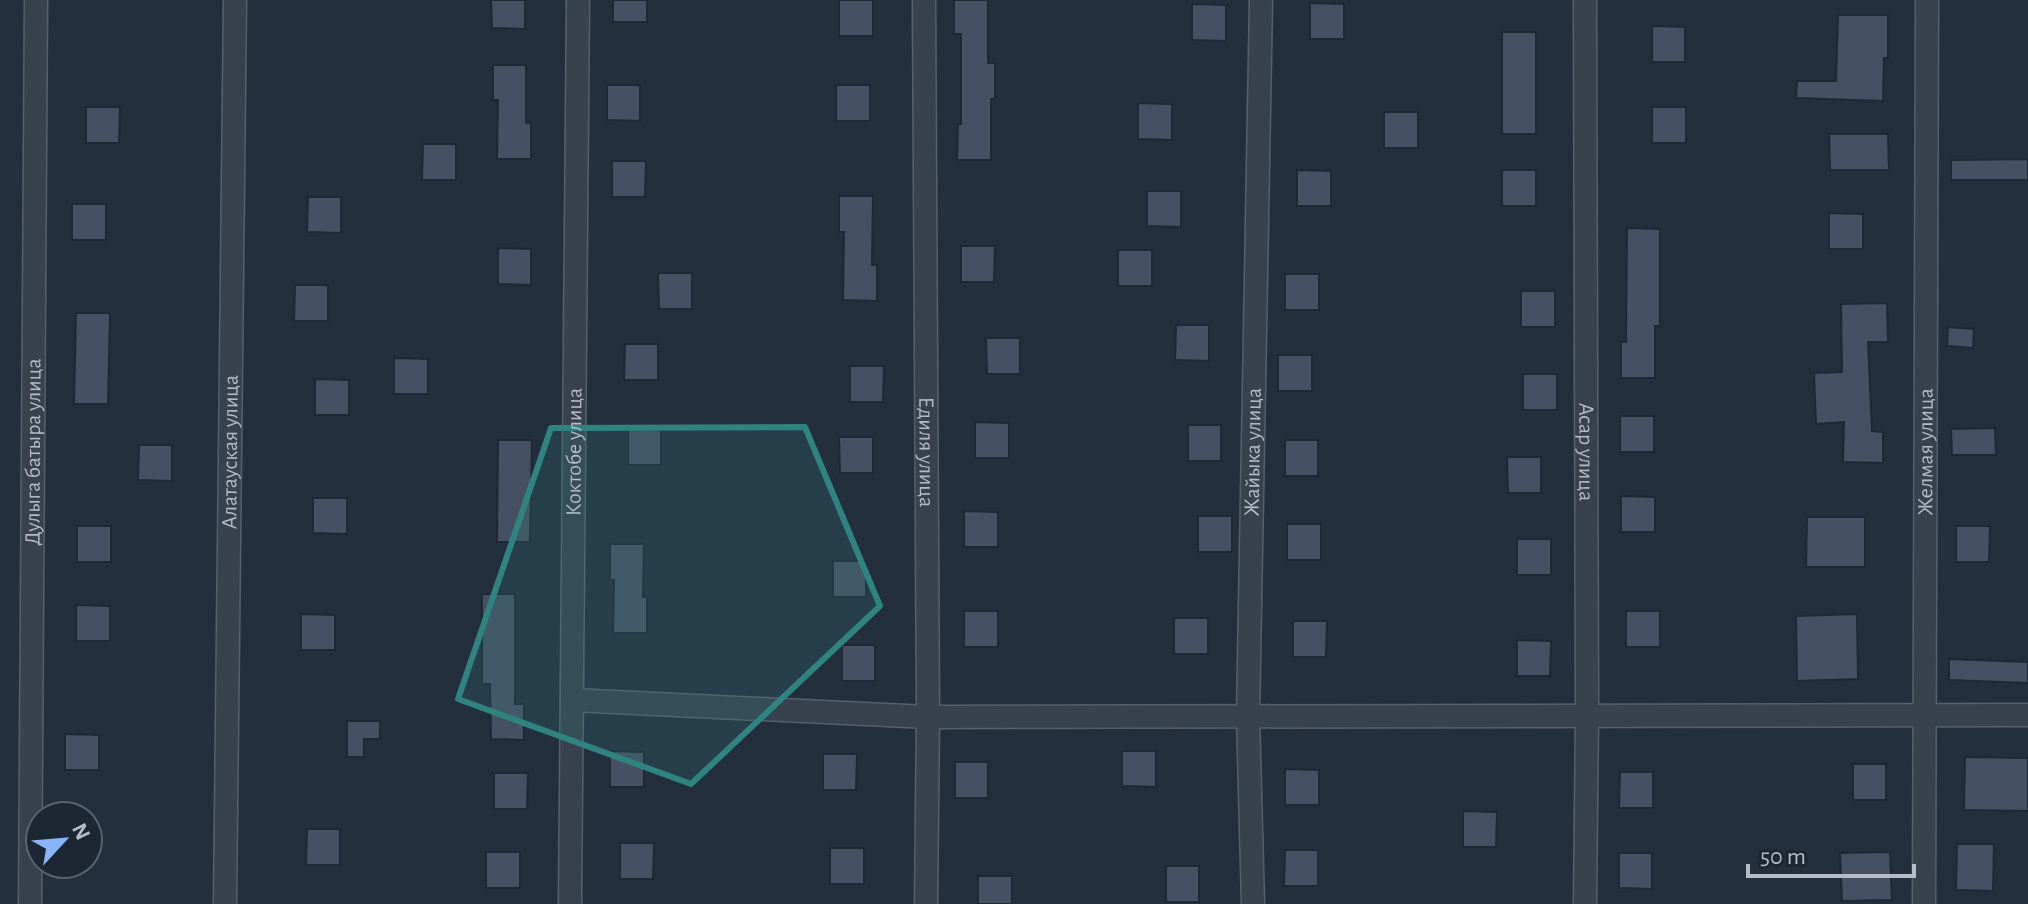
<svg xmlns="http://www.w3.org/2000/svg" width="2028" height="904" font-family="'Alegreya Sans',sans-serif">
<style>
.building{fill:#455162;stroke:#1f2835;stroke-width:2}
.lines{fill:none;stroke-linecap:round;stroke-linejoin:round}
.minor-casing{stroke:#565f6c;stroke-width:25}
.minor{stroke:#38414e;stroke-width:22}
.marked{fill:#308480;fill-opacity:0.2;stroke:#308480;stroke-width:6;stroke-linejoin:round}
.labels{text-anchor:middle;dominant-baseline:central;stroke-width:6;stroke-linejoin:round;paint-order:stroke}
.street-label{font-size:22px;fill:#b4bcc9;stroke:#1d2633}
</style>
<rect width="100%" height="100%" fill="#242f3e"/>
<g class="building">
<path d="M 491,0 L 525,0 L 525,29 L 492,28 Z"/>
<rect x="613" y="0" width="34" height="22"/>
<rect x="839" y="0" width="34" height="36"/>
<path d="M 954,0 L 988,0 L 988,63 L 995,63 L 995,99 L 991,99 L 991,160 L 957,160 L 958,124 L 961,124 L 961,34 L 954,34 Z"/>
<path d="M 1310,3 L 1344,4 L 1344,39 L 1310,39 Z"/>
<path d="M 1192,4 L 1226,5 L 1226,41 L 1192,40 Z"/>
<path d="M 1838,15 L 1888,15 L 1888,58 L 1884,58 L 1883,101 L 1796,98 L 1797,81 L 1836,81 Z"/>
<path d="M 1652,26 L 1685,27 L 1685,62 L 1652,62 Z"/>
<rect x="1502" y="32" width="34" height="102"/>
<path d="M 493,65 L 526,65 L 526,123 L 531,123 L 531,159 L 497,159 L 498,100 L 493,100 Z"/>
<path d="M 607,85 L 640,85 L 640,121 L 607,120 Z"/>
<rect x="836" y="85" width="34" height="36"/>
<path d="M 1138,103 L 1172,104 L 1172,140 L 1138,139 Z"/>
<path d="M 86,107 L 120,107 L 119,143 L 86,143 Z"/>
<rect x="1652" y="107" width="34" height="36"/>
<rect x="1384" y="112" width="34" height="36"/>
<path d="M 1829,134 L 1888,134 L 1889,170 L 1830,170 Z"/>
<path d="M 423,144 L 456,144 L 456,180 L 422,180 Z"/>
<path d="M 2028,159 L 2028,180 L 1951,180 L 1951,160 Z"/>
<path d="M 612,161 L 646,161 L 645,197 L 612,197 Z"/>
<path d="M 1297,170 L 1331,171 L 1331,206 L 1297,206 Z"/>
<rect x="1502" y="170" width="34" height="36"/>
<path d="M 1147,191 L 1181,191 L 1181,227 L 1147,226 Z"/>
<path d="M 839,196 L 873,196 L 872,265 L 877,265 L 877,301 L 843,300 L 844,232 L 839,232 Z"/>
<path d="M 308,197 L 341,197 L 341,233 L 307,232 Z"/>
<rect x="72" y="204" width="34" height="36"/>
<path d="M 1829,213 L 1863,214 L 1863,249 L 1829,249 Z"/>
<path d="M 1627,228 L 1660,229 L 1660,326 L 1655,326 L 1655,378 L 1621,378 L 1621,342 L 1626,342 Z"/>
<path d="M 961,246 L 995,246 L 994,282 L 961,282 Z"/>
<path d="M 498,248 L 531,249 L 531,285 L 498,284 Z"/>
<rect x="1118" y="250" width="34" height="36"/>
<path d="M 658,273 L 692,273 L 692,309 L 659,309 Z"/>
<rect x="1285" y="274" width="34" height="36"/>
<path d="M 295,285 L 328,285 L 328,321 L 294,321 Z"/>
<rect x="1521" y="291" width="34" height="36"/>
<path d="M 1887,303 L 1888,342 L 1868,342 L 1872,431 L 1883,432 L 1883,463 L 1843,462 L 1844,422 L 1816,424 L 1814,373 L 1842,372 L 1841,304 Z"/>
<path d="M 76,313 L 110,313 L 108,404 L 74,404 Z"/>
<path d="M 1176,325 L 1209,325 L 1209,361 L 1175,360 Z"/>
<path d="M 1948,327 L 1974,329 L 1973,348 L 1947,346 Z"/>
<path d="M 986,338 L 1020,338 L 1020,374 L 987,374 Z"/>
<path d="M 625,344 L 658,344 L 658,380 L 624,380 Z"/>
<rect x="1278" y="355" width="34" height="36"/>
<path d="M 394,358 L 428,359 L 428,394 L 394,394 Z"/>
<path d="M 850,366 L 884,366 L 883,402 L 850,402 Z"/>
<rect x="1523" y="374" width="34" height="36"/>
<path d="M 315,379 L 349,380 L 349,415 L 315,415 Z"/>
<rect x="1620" y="416" width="34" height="36"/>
<path d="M 975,422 L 1009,423 L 1009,458 L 975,458 Z"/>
<rect x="1188" y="425" width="33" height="36"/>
<path d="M 1995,428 L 1996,455 L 1952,455 L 1951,429 Z"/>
<path d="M 628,429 L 661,430 L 661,465 L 628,465 Z"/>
<path d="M 839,437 L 873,437 L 873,473 L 840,473 Z"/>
<path d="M 498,440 L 532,440 L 530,542 L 497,542 Z"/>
<rect x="1285" y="440" width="33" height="36"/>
<path d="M 139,445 L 172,445 L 172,481 L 138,480 Z"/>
<path d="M 1507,457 L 1541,457 L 1541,493 L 1508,493 Z"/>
<path d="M 1621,496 L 1655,497 L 1655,532 L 1621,532 Z"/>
<path d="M 313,498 L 347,498 L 347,534 L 313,533 Z"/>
<path d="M 964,511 L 998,512 L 998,547 L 964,547 Z"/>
<rect x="1198" y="516" width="34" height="36"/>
<path d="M 1807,517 L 1865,517 L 1865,567 L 1806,567 Z"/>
<rect x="1287" y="524" width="34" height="36"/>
<rect x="77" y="526" width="34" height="36"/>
<path d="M 1956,526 L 1990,526 L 1989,562 L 1956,562 Z"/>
<rect x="1517" y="539" width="34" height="36"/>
<path d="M 610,544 L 644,544 L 643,597 L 647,597 L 647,633 L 613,633 L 614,580 L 610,580 Z"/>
<rect x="833" y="561" width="33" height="36"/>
<path d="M 482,594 L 515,594 L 515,704 L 524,704 L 524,740 L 491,739 L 490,684 L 482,684 Z"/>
<path d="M 76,605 L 110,606 L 110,641 L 76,641 Z"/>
<rect x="964" y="611" width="34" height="36"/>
<rect x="1626" y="611" width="34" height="36"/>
<path d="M 301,614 L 335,615 L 335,650 L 301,650 Z"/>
<path d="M 1857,614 L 1858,679 L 1797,681 L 1796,616 Z"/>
<rect x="1174" y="618" width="34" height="36"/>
<path d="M 1293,621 L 1327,621 L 1326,657 L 1293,657 Z"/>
<path d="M 1517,640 L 1551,641 L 1550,676 L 1517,676 Z"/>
<rect x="842" y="645" width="33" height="36"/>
<path d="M 1949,659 L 2028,662 L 2028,683 L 1949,680 Z"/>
<path d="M 347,721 L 380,721 L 380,739 L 364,739 L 364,757 L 347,757 Z"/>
<path d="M 65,734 L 99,735 L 99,770 L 65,770 Z"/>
<path d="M 610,751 L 644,752 L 644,787 L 610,787 Z"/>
<path d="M 1122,751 L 1156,751 L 1156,787 L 1122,786 Z"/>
<path d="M 823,754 L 857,754 L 856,790 L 823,790 Z"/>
<path d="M 1965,757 L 2028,758 L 2028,811 L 1964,810 Z"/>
<rect x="955" y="762" width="33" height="36"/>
<rect x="1853" y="764" width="33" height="36"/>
<path d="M 1285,769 L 1319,770 L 1319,805 L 1285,805 Z"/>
<path d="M 1620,772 L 1653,772 L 1653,808 L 1619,808 Z"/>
<path d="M 494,773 L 528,773 L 527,809 L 494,809 Z"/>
<path d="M 1463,811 L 1497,812 L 1496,847 L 1463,847 Z"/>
<path d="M 307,829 L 340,829 L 340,865 L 306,865 Z"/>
<path d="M 620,843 L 654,843 L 653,879 L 620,879 Z"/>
<path d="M 1957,844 L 1994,844 L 1993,891 L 1956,890 Z"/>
<rect x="830" y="848" width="34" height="36"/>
<path d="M 1285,850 L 1318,850 L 1318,886 L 1284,886 Z"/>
<rect x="486" y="852" width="34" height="36"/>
<path d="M 1890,852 L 1892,900 L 1842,901 L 1840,853 Z"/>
<path d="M 1619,853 L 1652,853 L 1652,889 L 1619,888 Z"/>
<rect x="1166" y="866" width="33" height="36"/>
<rect x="978" y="876" width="34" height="28"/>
</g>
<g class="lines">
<defs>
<g id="minor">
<path id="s1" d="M 924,0 L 928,717 L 926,904"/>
<path id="s2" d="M 1585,0 L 1587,715 L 1585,904"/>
<path d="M 572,700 L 928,717 L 2028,715"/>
<path id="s3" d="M 30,904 L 36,0"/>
<path id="s4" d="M 225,904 L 235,0"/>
<path id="s5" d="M 570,904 L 578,0"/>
<path id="s6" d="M 1253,904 L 1248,716 L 1261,0"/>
<path id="s7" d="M 1924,904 L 1927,0"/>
</g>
</defs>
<use href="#minor" class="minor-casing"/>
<use href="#minor" class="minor"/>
</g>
<path class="marked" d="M 805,427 L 880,606 L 691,784 L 458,699 L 551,428 Z"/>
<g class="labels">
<g class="street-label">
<text stroke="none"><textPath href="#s3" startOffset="452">Дулыга батыра улица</textPath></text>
<text stroke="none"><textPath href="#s4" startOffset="452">Алатауская улица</textPath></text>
<text stroke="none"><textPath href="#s5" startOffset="452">Коктобе улица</textPath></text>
<text stroke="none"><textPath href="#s1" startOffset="452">Едиля улица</textPath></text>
<text stroke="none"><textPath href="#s6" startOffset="452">Жайыка улица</textPath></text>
<text stroke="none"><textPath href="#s2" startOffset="452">Асар улица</textPath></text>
<text stroke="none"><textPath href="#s7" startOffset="452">Желмая улица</textPath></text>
</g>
</g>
<g transform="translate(64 840) rotate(64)"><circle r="38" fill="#1d2633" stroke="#59626f" stroke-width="2"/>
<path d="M0-6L14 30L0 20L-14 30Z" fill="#8ab4f8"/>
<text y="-12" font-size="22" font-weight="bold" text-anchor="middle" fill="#b4bcc9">N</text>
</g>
<path d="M1748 864v12h166v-12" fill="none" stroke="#b4bcc9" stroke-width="4"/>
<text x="1760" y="864" font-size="24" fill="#b4bcc9" stroke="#1d2633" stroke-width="6" paint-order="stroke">50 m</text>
</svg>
